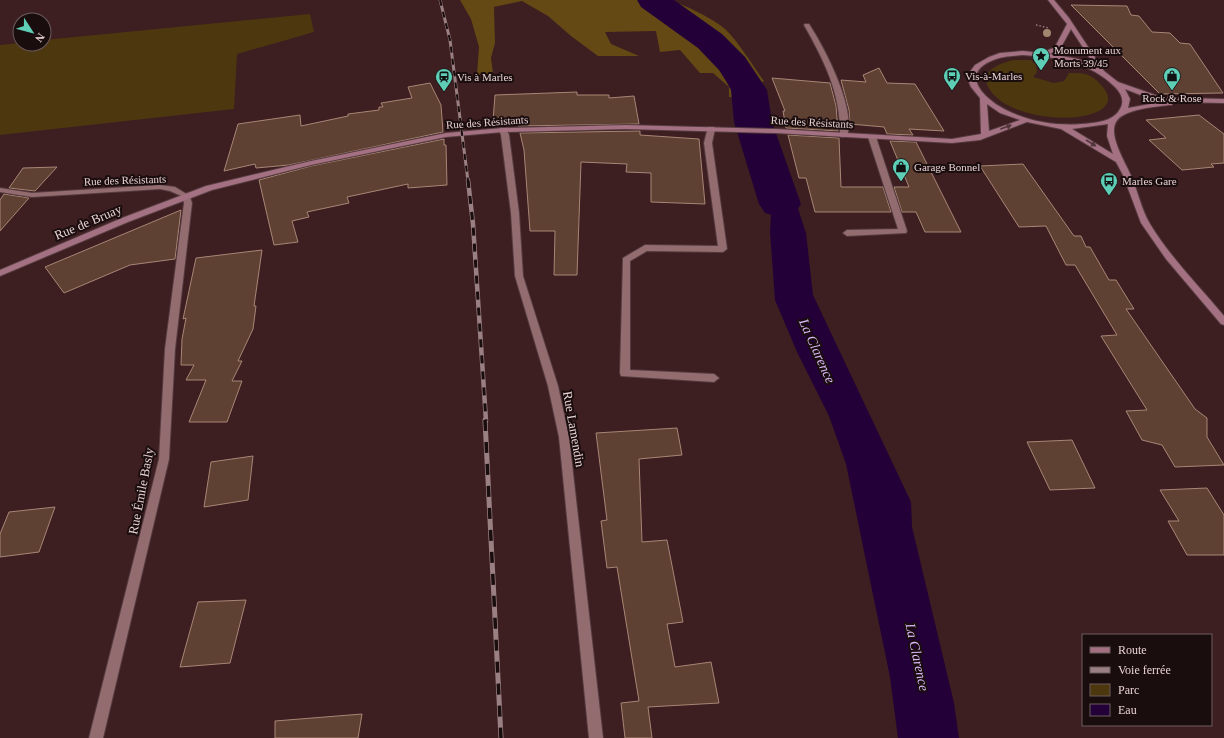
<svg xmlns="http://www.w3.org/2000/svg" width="1224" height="738" font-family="'Times New Roman',serif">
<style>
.green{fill:#4d370f}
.forest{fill:#654914}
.water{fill:#230038}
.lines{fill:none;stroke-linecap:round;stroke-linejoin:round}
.river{fill:#230038;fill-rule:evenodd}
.building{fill:#5f4133;stroke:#a88676}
.service-casing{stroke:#553b3f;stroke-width:2}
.minor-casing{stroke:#553b3f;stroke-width:2}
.secondary-casing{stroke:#553b3f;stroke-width:2}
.path{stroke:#977d80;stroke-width:1.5;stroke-dasharray:1.5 2;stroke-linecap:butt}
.service{fill:#926c6f;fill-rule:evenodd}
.minor{fill:#926c6f;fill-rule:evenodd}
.secondary{fill:#a37182;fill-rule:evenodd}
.rail-far2-casing{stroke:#9a8083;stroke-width:3}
.rail-far1-casing{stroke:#9a8083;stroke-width:4.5}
.rail-casing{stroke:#9a8083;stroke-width:5}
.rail-far2{stroke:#1a0d0e;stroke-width:2;stroke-dasharray:6;stroke-linecap:butt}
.rail-far1{stroke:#1a0d0e;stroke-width:3;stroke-dasharray:8;stroke-linecap:butt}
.rail{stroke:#1a0d0e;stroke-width:3.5;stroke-dasharray:11;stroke-linecap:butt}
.tree{fill:#a38670}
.oneway{fill:#51353c}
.labels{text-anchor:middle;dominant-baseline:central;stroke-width:4;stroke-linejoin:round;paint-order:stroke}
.far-poi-label{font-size:11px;fill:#e8d2d4;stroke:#1a0d0e;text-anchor:start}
.far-street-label{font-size:11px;fill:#e8d2d4;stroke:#1a0d0e}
.street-label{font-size:13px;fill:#e8d2d4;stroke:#1a0d0e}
.water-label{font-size:14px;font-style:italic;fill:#dbb9fa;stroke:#1a0d0e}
</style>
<rect width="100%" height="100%" fill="#3d1e21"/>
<g class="green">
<path d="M 310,14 L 314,32 L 237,54 L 234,109 L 0,135 L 0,45 L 20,43 L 44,44 L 44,40 Z"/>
<path d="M 1014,60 L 1031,60 L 1036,65 L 1037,72 L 1033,77 L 1054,83 L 1064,81 L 1069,73 C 1084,73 1091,73 1101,85 C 1142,128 993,132 985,77 C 993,65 1002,63 1014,60 Z"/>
</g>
<g class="forest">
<path d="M 460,0 C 505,0 550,0 594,0 C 608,0 631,0 643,0 C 672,9 732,70 741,98 L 729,97 L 729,87 L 713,73 L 700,73 L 680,50 L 660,52 L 656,31 L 605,32 L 611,44 L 639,56 L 598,56 L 571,36 L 548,16 L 522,1 L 494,7 L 495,43 L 491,58 L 493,73 L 477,75 L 479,47 L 471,19 Z"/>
<path d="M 662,0 C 678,0 712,18 725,29 C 737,40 754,67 764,81 L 756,87 L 740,61 L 728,52 L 722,43 L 674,6 Z"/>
</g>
<g class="water">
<path d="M 642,0 L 662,0 L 674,6 L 722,43 L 728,52 L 740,61 L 756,87 L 759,122 L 740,123 C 739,114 742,101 740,95 C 732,65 671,13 642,0 Z"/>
<path d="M 743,137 L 766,138 L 766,145 L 794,196 L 803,224 L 806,233 L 813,295 L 911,502 L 912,527 L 954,703 L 959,738 L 898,738 L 890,677 L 846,464 L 829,416 L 797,352 L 775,300 L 770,232 L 771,215 L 760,193 L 750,166 Z"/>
</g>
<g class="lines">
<path class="river" d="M 637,0 L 674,0 L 722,34 L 745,57 L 767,90 L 772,122 L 801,204 L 795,213 L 780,217 L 765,213 L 759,204 L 734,122 L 731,90 L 726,81 L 719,70 L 698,48 L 641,7 Z"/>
</g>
<g class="building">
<path d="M 1071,5 L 1127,6 L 1131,15 L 1139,16 L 1152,32 L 1170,33 L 1180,43 L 1190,44 L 1223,93 L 1160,94 Z"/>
<path d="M 879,68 L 887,83 L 915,84 L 944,131 L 909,129 L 913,135 L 887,134 L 884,127 L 850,124 L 849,110 L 841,80 L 866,82 L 863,75 Z"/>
<path d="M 772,78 L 830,83 L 836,106 L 838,131 L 786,128 L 783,111 L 785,111 Z"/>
<path d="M 430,83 L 441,105 L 443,132 L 289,165 L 256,168 L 255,164 L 224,171 L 238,124 L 300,115 L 301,126 L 348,116 L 348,114 L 379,110 L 379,107 L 383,107 L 381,103 L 412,98 L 408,87 Z"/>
<path d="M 577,92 L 577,95 L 609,95 L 609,98 L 634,96 L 639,124 L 518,126 L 517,121 L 493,121 L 495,95 Z"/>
<path d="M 1199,115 L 1224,134 L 1224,163 L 1211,164 L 1214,167 L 1182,170 L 1149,140 L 1166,138 L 1146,120 Z"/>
<path d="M 640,131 L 640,135 L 699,139 L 705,204 L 651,202 L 651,173 L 626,172 L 627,164 L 581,162 L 577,275 L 554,275 L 555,231 L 530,231 L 524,150 L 520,133 Z"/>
<path d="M 788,135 L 839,138 L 841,187 L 883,187 L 891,212 L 815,212 L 806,178 L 799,178 Z"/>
<path d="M 444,139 L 444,145 L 446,145 L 447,185 L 408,188 L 408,184 L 347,197 L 349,203 L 307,212 L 309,217 L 292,221 L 298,242 L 274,245 L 259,180 L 311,166 Z"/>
<path d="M 890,141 L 916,142 L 961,232 L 925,232 L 916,212 L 902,212 L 894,187 L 909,187 Z"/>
<path d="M 1023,164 L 1074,236 L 1081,236 L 1086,247 L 1090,247 L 1109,280 L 1116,280 L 1134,309 L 1126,309 L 1195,409 L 1207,418 L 1207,437 L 1224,465 L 1175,467 L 1162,445 L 1142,440 L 1126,411 L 1147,410 L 1101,336 L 1117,335 L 1075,265 L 1066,265 L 1046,226 L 1019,227 L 980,166 Z"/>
<path d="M 57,167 L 35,191 L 9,188 L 23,168 Z"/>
<path d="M 4,194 L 29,198 L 0,231 L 0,200 Z"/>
<path d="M 181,210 L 175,259 L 130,265 L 64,293 L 45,267 Z"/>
<path d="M 262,250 L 254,306 L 256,306 L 253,329 L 238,361 L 242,361 L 232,381 L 242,381 L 227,422 L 189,422 L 206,380 L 186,380 L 194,365 L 181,365 L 182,339 L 186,318 L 183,319 L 196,258 Z"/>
<path d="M 677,428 L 682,455 L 639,459 L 642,542 L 667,540 L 683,622 L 667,624 L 675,667 L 711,662 L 719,703 L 648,707 L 652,738 L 625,738 L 621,703 L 639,701 L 617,567 L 607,568 L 601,521 L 607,520 L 596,433 Z"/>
<path d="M 1072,440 L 1095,488 L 1050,490 L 1027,442 Z"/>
<path d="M 253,456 L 248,500 L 204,507 L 211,462 Z"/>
<path d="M 1207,488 L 1224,515 L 1224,555 L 1187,555 L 1168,521 L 1179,521 L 1160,490 Z"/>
<path d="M 55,507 L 39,552 L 0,557 L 0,534 L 9,512 Z"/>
<path d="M 246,600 L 230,663 L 180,667 L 198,602 Z"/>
<path d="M 362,714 L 358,738 L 275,738 L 275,721 Z"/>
</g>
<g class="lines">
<defs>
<g id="service">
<path d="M 805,24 L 809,24 C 824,47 857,109 847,137 L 841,137 L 840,135 C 841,94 824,60 804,25 Z"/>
<path d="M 708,127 L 714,127 L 715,129 L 712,143 L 727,249 L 723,252 L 647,251 L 630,261 L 630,370 L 714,374 L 719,378 L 714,382 L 621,376 L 620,373 L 623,258 L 645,245 L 718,246 L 704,143 Z"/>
<path d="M 869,135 L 875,135 L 876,137 L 907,231 L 906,233 L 847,236 L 843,233 L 847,230 L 898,229 L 868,137 Z"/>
<path d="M 160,185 L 175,187 L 190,196 L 186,198 L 170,191 L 160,189 L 32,197 L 0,192 L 0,188 L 32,193 Z"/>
</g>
<g id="minor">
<path d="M 500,128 L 506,128 L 509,135 L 519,213 L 523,276 L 558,386 L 569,437 L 603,738 L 589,738 L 559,437 L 548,386 L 515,276 L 511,213 L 501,135 L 499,130 Z"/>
<path d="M 183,194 L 189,194 L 192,203 L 175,349 L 169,459 L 103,738 L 89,738 L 159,459 L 165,349 L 184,203 L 182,196 Z"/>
</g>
<path id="secondary" d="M 1048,0 L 1054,0 L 1069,18 L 1104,71 L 1118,82 L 1158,96 L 1183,98 L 1224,99 L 1224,103 L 1172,102 L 1172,105 L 1169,105 C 1155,107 1123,109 1116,122 C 1108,136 1126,163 1131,176 C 1138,191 1141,209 1150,224 C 1170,257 1199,286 1224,316 L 1224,325 L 1221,324 L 1166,259 L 1141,223 L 1123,175 L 1116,162 L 1061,129 L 1027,122 L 980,140 L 952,143 L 776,133 L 626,129 L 503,132 L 446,137 L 311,165 L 212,190 L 128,222 L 0,276 L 0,270 L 122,218 L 206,186 L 311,161 L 446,133 L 503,128 L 626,125 L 776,129 L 952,139 L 981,134 L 980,98 L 971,87 L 968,80 L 969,73 L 975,65 L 989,57 L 1000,53 L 1023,51 L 1042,53 L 1055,47 L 1067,24 ZM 1071,29 L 1095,66 L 1078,59 L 1050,54 L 1060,49 ZM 1023,55 C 1057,57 1090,62 1115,87 C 1121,93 1125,101 1120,109 C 1115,119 1102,122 1092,123 C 1063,127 1032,123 1006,110 C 982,98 958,72 996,59 C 1005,56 1014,56 1023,55 ZM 1125,89 L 1143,96 L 1167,101 L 1128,108 L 1130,99 ZM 987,104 L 1000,113 L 1020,120 L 989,131 ZM 1108,124 L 1107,136 L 1113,154 L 1072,129 Z"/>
</defs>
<use href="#service" class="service-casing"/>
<use href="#minor" class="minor-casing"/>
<use href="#secondary" class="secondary-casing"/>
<path class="path" d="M 1036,25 L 1049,28"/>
<use href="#service" class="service"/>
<use href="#minor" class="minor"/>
<use href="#secondary" class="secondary"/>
<defs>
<path id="rail-far2" d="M 440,0 L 450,40 L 468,181"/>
<path id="rail-far1" d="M 468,180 L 473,224 L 486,421"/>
<path id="rail" d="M 485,420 L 501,738"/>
</defs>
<use href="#rail-far2" class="rail-far2-casing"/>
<use href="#rail-far1" class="rail-far1-casing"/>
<use href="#rail" class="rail-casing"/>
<use href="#rail-far2" class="rail-far2"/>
<use href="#rail-far1" class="rail-far1"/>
<use href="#rail" class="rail"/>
</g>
<circle class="tree" cx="1047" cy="33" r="4"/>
<defs><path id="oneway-solid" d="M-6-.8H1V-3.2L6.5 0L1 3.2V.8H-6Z"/></defs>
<g class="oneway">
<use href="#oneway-solid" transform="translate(1006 127) rotate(-20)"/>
<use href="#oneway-solid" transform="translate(1091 143) rotate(32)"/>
</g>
<defs>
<symbol id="sight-pin" viewBox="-11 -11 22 30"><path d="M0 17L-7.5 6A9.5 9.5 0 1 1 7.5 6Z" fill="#5eceb7" stroke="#1a0d0e"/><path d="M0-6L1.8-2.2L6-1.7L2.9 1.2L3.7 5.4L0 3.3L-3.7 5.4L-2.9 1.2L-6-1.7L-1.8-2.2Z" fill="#111"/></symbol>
<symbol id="bus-pin" viewBox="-11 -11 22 30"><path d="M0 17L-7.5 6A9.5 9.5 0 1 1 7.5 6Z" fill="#5eceb7" stroke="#1a0d0e"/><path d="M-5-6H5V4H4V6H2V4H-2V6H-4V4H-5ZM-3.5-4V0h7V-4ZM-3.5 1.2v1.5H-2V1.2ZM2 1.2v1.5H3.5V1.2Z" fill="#111"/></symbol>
<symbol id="shop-pin" viewBox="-11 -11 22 30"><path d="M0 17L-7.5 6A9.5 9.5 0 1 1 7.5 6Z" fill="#5eceb7" stroke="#1a0d0e"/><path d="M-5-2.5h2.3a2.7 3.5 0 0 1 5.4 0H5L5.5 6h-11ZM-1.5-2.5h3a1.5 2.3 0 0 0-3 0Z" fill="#111"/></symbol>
<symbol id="station-pin" viewBox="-11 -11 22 30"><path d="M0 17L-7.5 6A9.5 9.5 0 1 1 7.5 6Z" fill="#5eceb7" stroke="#1a0d0e"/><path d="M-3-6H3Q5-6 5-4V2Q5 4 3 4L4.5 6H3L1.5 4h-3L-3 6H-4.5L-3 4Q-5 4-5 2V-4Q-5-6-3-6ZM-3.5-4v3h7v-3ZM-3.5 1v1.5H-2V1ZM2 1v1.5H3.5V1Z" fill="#111"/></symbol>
</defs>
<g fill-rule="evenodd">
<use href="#sight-pin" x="1031" y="46" width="20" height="27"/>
<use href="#bus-pin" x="942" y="66" width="20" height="27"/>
<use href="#shop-pin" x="1162" y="66" width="20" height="27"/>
<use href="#station-pin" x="434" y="67" width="20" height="27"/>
<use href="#shop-pin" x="891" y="157" width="20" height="27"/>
<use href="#bus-pin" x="1099" y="171" width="20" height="27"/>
</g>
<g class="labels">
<g class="far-poi-label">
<text x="1054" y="50">Monument aux<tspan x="1054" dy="13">Morts 39/45</tspan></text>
<text x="965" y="76">Vis-à-Marles</text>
<text x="457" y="77">Vis à Marles</text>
<text x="1172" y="98" text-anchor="middle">Rock &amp; Rose</text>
<text x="914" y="167">Garage Bonnel</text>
<text x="1122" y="181">Marles Gare</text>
</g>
<g class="far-street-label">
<text transform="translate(487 122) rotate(-4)">Rue des Résistants</text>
<text transform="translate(812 122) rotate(3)">Rue des Résistants</text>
<text transform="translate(125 180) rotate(-2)">Rue des Résistants</text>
</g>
<g class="street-label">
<text transform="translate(88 222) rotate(-23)">Rue de Bruay</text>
<text transform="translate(574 429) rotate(80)">Rue Lamendin</text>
<text transform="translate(141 491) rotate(-79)">Rue Émile Basly</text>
</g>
<g class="water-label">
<text transform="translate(817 351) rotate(66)">La Clarence</text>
<text transform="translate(917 657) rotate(78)">La Clarence</text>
</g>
</g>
<rect x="1082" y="634" width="130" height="92" fill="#1a0d0e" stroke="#6c5c5d"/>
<rect x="1090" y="647" width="20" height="6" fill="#a37182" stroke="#6c5c5d"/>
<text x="1118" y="654" font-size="12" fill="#e8d2d4">Route</text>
<rect x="1090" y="667" width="20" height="6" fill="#9a8083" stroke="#6c5c5d"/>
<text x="1118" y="674" font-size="12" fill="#e8d2d4">Voie ferrée</text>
<rect x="1090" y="684" width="20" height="12" fill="#4d370f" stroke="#6c5c5d"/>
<text x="1118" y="694" font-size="12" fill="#e8d2d4">Parc</text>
<rect x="1090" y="704" width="20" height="12" fill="#230038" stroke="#6c5c5d"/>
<text x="1118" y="714" font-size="12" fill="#e8d2d4">Eau</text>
<g transform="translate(32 32) rotate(126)"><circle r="19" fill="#1a0d0e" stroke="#6c5c5d"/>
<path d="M0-3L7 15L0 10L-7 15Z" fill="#5eceb7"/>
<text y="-6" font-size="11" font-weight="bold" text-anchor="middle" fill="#e8d2d4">N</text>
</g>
</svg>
